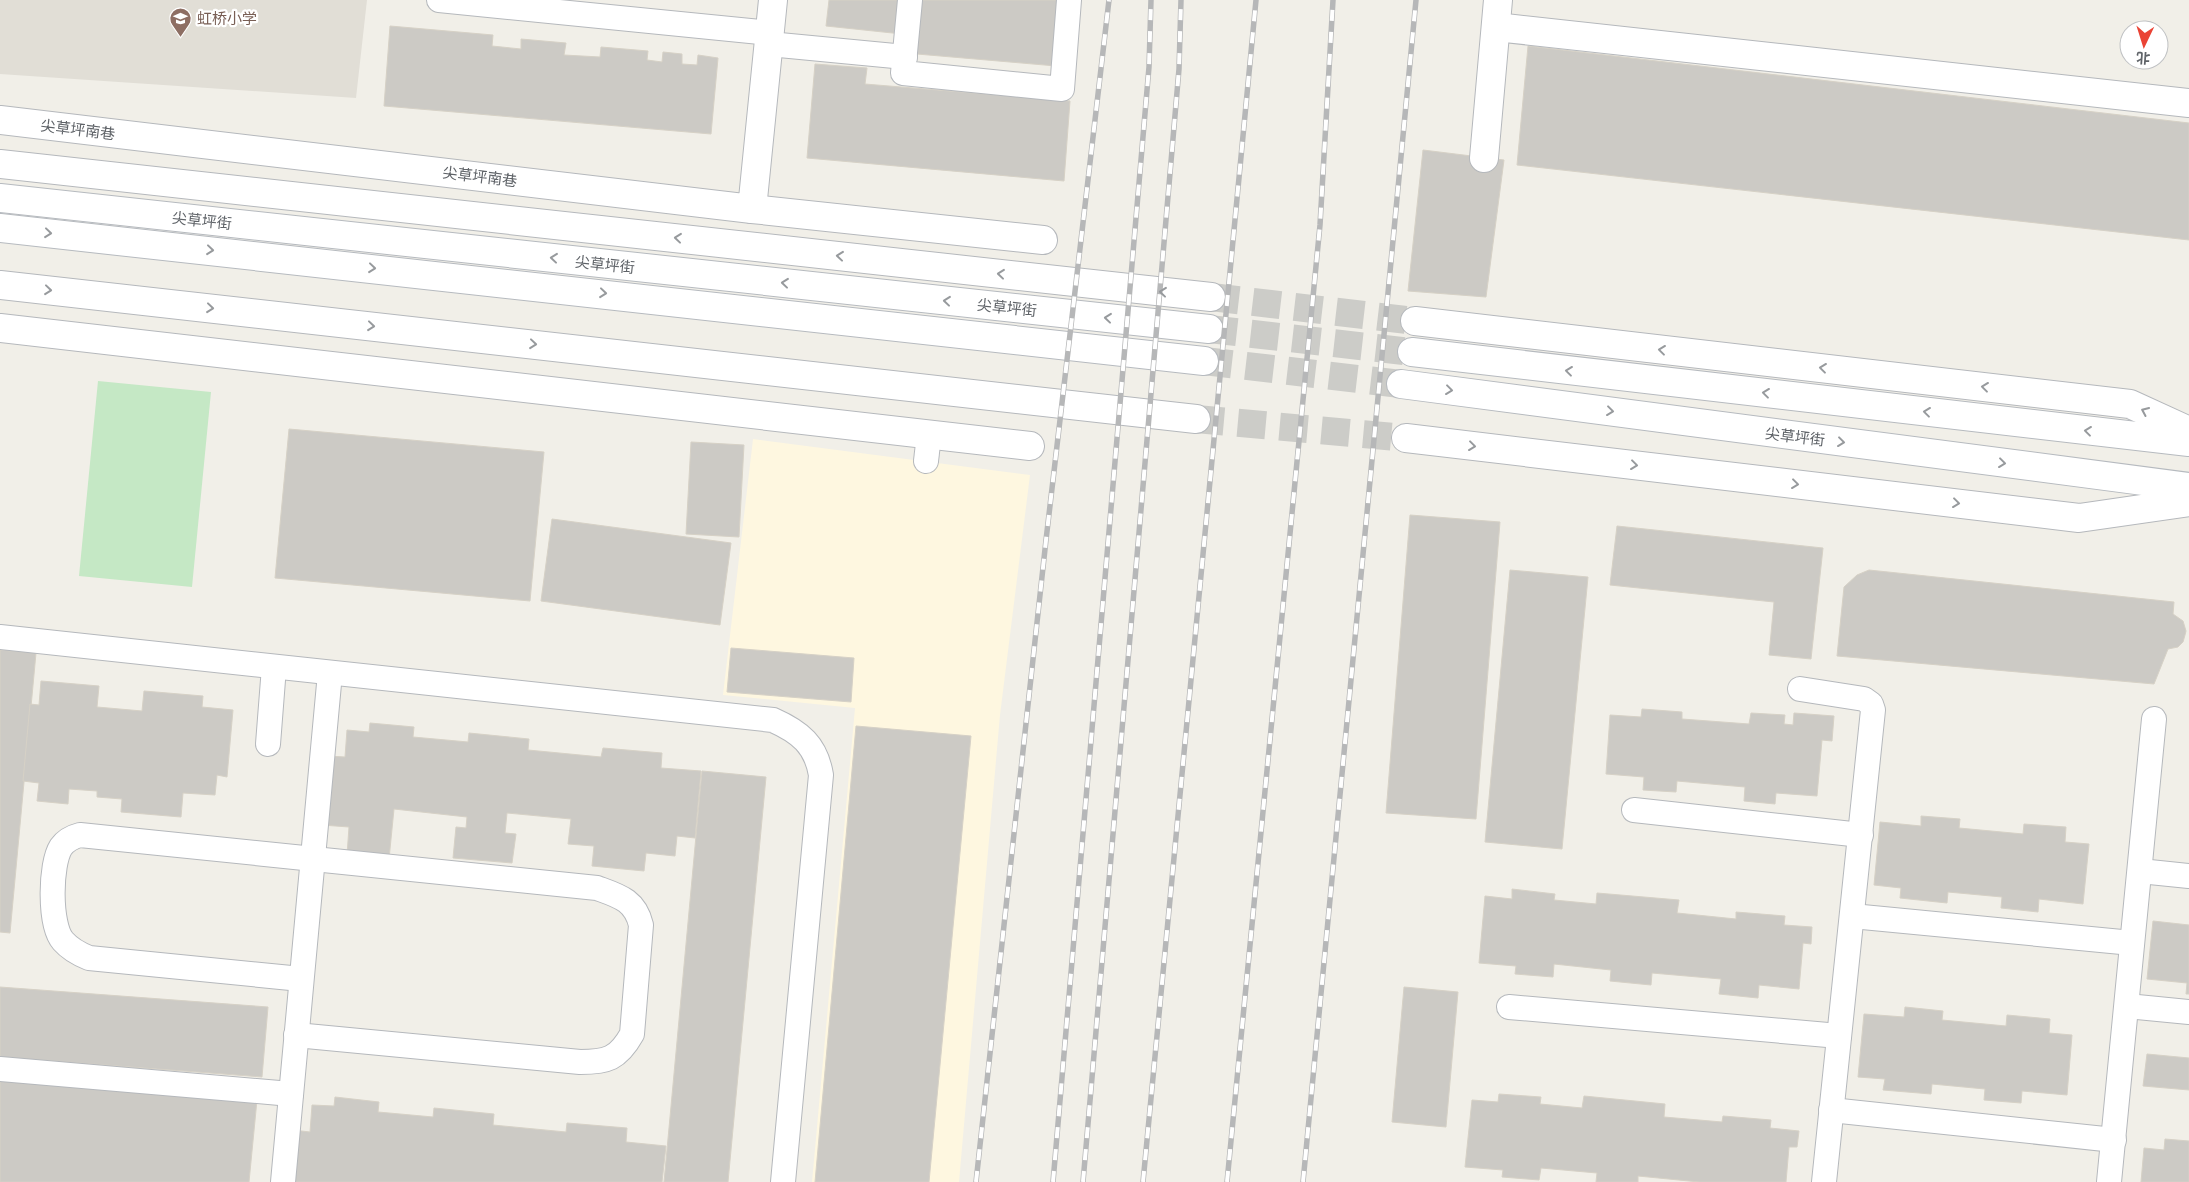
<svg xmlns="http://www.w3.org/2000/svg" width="2189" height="1182" font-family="'Golos Text','Noto Sans SC',sans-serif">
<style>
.commercial{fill:#fef7e0}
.education{fill:#e1ded6}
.green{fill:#c5e8c5}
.building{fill:#cccac5;stroke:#d6d1c6}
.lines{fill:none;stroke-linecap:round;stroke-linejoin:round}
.tertiary-tunnel{stroke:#ccccc8;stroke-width:28;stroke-dasharray:28 14;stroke-linecap:butt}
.secondary-tunnel{stroke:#ccccc8;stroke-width:28;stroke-dasharray:28 14;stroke-linecap:butt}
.service-casing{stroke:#b5b8bc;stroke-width:26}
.minor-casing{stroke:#b5b8bc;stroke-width:30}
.tertiary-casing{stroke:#b5b8bc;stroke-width:30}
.secondary-casing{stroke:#b6babf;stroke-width:30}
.service{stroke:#fff;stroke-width:24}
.minor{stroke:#fff;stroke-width:28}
.tertiary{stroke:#fff;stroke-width:28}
.secondary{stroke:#fff;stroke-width:28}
.rail-casing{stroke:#b6b7b8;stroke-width:5.5}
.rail{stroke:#fff;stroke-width:4;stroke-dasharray:11;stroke-linecap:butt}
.oneway{stroke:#979a9d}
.labels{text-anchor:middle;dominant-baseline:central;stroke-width:4.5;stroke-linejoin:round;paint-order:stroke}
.education-label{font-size:15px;fill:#785e54;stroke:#fff;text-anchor:start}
.street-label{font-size:15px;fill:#5f6368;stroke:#fff}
</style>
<rect width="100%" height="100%" fill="#f1efe8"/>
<path class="commercial" d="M 753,439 L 1030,475 L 1000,715 L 959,1182 L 812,1182 L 855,708 L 723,695 Z"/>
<path class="education" d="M 0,0 L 367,0 L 356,98 L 0,74 Z"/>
<path class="green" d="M 98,381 L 211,392 L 192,587 L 79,576 Z"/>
<g class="building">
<path d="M 829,0 L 905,0 L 902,34 L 826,26 Z"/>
<path d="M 921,0 L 1062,0 L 1056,66 L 917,54 Z"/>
<path d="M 390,26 L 493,35 L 492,46 L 521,49 L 521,39 L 566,43 L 564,55 L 600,57 L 601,47 L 648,51 L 647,60 L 662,62 L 663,52 L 682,54 L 682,64 L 697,65 L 698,55 L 718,58 L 711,134 L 384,106 Z"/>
<path d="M 1528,46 L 2189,123 L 2189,240 L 1517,165 Z"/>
<path d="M 815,64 L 867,68 L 865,84 L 1070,101 L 1064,181 L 807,158 Z"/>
<path d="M 1423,150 L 1504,160 L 1486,297 L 1408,291 Z"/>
<path d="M 289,429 L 544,452 L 530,601 L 275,578 Z"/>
<path d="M 691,442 L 744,445 L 739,537 L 686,534 Z"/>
<path d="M 1410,515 L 1500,522 L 1476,819 L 1386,813 Z"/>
<path d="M 552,519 L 731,543 L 720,625 L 541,601 Z"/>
<path d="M 1617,526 L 1823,548 L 1811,659 L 1769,655 L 1774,602 L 1610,585 Z"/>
<path d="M 1510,570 L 1588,577 L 1562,849 L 1485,842 Z"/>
<path d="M 1869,570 L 2174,602 L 2173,614 L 2183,621 L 2186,631 L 2185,635 L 2183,642 L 2178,647 L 2168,649 L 2154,684 L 1837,656 L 1844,587 L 1857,575 Z"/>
<path d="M 731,648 L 854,658 L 851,702 L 727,692 Z"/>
<path d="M 0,650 L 36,653 L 10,933 L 0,932 Z"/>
<path d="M 41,681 L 99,686 L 97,707 L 142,711 L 144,691 L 203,696 L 202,707 L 233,710 L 227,777 L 217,775 L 215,795 L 183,793 L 181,817 L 121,812 L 122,799 L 97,797 L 97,791 L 69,789 L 68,804 L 37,801 L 39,783 L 23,781 L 30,704 L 39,705 Z"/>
<path d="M 1642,709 L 1682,712 L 1682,719 L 1749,724 L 1751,713 L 1785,715 L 1784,724 L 1793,725 L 1794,713 L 1834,716 L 1832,741 L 1822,740 L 1817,796 L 1776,793 L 1775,804 L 1744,801 L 1745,787 L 1677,781 L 1676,792 L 1643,790 L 1644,777 L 1606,774 L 1610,715 L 1641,717 Z"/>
<path d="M 370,723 L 414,727 L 413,737 L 468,742 L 469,733 L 529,739 L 528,750 L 601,757 L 603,748 L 662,753 L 661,768 L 701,771 L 695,838 L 677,836 L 675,856 L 646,853 L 644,871 L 592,866 L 594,846 L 568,844 L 571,819 L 507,813 L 505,833 L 516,834 L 512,863 L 453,858 L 456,827 L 466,828 L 467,817 L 394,809 L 389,859 L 347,855 L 349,827 L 322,825 L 328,756 L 345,757 L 347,730 L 369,732 Z"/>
<path d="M 856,726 L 971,736 L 929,1182 L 815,1182 Z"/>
<path d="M 702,771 L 766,777 L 728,1182 L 664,1182 Z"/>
<path d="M 1921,816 L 1960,819 L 1959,828 L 2023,834 L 2024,824 L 2066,827 L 2065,842 L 2089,844 L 2083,904 L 2039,899 L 2038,912 L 2001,908 L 2002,897 L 1948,892 L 1947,903 L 1900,898 L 1901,888 L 1874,885 L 1880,822 L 1921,826 Z"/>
<path d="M 1512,889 L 1555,894 L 1554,900 L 1596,904 L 1597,893 L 1679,900 L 1677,913 L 1736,919 L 1736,912 L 1785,916 L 1784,925 L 1812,927 L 1811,944 L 1803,943 L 1799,989 L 1759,985 L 1758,998 L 1719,994 L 1721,979 L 1652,973 L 1651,985 L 1610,981 L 1611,970 L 1554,964 L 1553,977 L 1515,974 L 1516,966 L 1479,963 L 1485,896 L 1512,899 Z"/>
<path d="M 2153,921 L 2189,925 L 2189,994 L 2186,994 L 2187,983 L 2147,979 Z"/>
<path d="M 0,987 L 268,1007 L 262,1077 L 0,1057 Z"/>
<path d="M 1404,987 L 1458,992 L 1446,1127 L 1392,1122 Z"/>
<path d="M 1905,1007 L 1943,1011 L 1942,1020 L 2006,1026 L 2007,1015 L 2050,1019 L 2049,1033 L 2072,1035 L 2067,1095 L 2022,1091 L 2021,1103 L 1984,1100 L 1985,1089 L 1932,1084 L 1931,1094 L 1883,1090 L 1885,1079 L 1858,1077 L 1864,1014 L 1904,1017 Z"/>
<path d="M 2147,1054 L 2189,1058 L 2189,1090 L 2143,1086 Z"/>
<path d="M 0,1080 L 257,1100 L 249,1182 L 0,1182 Z"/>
<path d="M 1499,1094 L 1541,1097 L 1540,1104 L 1582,1108 L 1584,1096 L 1665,1104 L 1664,1117 L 1722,1122 L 1723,1116 L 1771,1120 L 1770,1128 L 1799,1131 L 1797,1147 L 1789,1147 L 1786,1182 L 1699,1182 L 1638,1176 L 1638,1182 L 1596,1182 L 1597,1173 L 1541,1168 L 1539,1180 L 1502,1177 L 1503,1170 L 1465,1167 L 1472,1100 L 1498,1102 Z"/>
<path d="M 335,1097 L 379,1102 L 378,1112 L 433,1117 L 434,1108 L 494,1114 L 493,1125 L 566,1132 L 567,1123 L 627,1128 L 626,1142 L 666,1146 L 662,1182 L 288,1182 L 293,1130 L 310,1132 L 312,1105 L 334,1106 Z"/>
<path d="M 2165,1139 L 2189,1141 L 2189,1182 L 2141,1182 L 2144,1148 L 2164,1150 Z"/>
</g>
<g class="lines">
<g class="tertiary-tunnel">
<path d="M 1211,297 L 1415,321"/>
<path d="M 1196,419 L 1406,438"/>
</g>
<g class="secondary-tunnel">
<path d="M 1209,329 L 1412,352"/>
<path d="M 1204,361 L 1401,384"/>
</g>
<defs>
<g id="service">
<path d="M 439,0 L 770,33"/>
<path d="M 910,0 L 903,73 L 1062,89 L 1069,0"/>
<path d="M 769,44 L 905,57"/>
<path d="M 926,461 L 929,435"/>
<path d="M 0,637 L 773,720 C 800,732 816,745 821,775 L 783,1182"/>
<path d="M 1800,689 L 1864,699 L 1871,704 L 1873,710 L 1824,1182"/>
<path d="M 268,744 L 274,667"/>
<path d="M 1634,810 L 1861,835"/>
<path d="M 2140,871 L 2189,876"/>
<path d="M 1852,916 L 2132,943"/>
<path d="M 2127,1006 L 2189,1012"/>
<path d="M 1509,1007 L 1839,1036"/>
<path d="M 296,1035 L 580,1062 C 607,1062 618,1059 632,1034 L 641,925 C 635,900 619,896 597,888 L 80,835 C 72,837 66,840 61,847 C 50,864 49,925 63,941 C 70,949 79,954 89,958 L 301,979"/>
<path d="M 0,1069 L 291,1094"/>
<path d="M 1831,1110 L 2114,1140"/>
<path d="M 283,1182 L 330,673"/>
<path d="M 2109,1182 L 2154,719"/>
</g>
<g id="minor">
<path d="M 1496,27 L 2189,103"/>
<path d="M 0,120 L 752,209 L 773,0"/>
<path d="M 1484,158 L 1498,0"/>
<path d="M 752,209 L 1043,240"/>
<path d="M 0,328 L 1030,446"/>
</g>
<g id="tertiary">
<path d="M 0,164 L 1211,297"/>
<path d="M 0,285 L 1196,419"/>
<path d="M 1415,321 L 2130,404 L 2189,431"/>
<path d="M 1406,438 L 2079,518 L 2189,502"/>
</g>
<g id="secondary">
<path d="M 0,198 L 1209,329"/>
<path d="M 0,228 L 1204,361"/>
<path d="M 1412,352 L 2189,442"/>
<path d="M 1401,384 L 2189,487"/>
</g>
</defs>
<use href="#service" class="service-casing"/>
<use href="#minor" class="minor-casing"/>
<use href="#tertiary" class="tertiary-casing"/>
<use href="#secondary" class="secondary-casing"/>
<use href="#service" class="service"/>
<use href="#minor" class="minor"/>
<use href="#tertiary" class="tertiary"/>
<use href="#secondary" class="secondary"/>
<defs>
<g id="rail">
<path d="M 976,1182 L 1046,540 L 1109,0"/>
<path d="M 1053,1182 L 1149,67 L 1151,0"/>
<path d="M 1083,1182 L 1179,69 L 1181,0"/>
<path d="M 1143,1182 L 1256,0"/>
<path d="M 1227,1182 L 1320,225 L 1333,0"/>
<path d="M 1303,1182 L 1416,0"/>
</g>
</defs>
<use href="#rail" class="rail-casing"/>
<use href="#rail" class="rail"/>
</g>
<defs><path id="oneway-chevron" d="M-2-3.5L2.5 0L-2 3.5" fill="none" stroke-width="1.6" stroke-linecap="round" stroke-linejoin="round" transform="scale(1.25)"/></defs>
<g class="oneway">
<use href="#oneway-chevron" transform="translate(48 233) rotate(6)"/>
<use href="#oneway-chevron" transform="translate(678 238) rotate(-174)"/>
<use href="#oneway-chevron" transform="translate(210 250) rotate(6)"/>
<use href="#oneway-chevron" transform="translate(840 256) rotate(-174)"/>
<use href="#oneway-chevron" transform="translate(554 258) rotate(-174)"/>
<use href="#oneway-chevron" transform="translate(372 268) rotate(6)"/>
<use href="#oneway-chevron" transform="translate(1001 274) rotate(-174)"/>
<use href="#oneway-chevron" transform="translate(785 283) rotate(-174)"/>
<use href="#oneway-chevron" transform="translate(48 290) rotate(6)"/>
<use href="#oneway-chevron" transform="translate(1163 292) rotate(-174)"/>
<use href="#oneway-chevron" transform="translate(603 293) rotate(6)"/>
<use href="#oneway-chevron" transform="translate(947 301) rotate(-174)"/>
<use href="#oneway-chevron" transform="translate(210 308) rotate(6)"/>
<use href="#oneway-chevron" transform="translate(1108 318) rotate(-174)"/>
<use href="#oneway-chevron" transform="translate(371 326) rotate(6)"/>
<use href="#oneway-chevron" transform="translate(533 344) rotate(6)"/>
<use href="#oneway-chevron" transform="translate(1662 350) rotate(-173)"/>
<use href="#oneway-chevron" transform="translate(1823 368) rotate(-173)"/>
<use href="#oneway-chevron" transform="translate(1569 371) rotate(-173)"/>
<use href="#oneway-chevron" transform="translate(1985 387) rotate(-173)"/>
<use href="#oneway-chevron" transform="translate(1449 390) rotate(7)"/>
<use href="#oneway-chevron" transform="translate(1766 393) rotate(-173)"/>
<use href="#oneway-chevron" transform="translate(1610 411) rotate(7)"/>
<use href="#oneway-chevron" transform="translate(2145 411) rotate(-156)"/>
<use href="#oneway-chevron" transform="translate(1927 412) rotate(-173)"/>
<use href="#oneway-chevron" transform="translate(2088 431) rotate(-173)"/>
<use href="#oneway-chevron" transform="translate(1841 442) rotate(7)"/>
<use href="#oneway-chevron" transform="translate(1472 446) rotate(7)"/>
<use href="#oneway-chevron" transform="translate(2002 463) rotate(7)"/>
<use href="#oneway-chevron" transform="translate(1634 465) rotate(7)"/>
<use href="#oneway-chevron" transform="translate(1795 484) rotate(7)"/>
<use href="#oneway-chevron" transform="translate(1956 503) rotate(7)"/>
</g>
<defs>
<symbol id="school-pin" viewBox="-11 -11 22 30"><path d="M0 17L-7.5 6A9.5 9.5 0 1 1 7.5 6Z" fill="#8d6e63" stroke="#fff"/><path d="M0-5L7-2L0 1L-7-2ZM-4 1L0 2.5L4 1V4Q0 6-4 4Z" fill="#fff"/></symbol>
</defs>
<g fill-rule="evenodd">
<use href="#school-pin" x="168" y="6" width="25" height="34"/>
</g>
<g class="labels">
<g class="education-label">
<text x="197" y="18">虹桥小学</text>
</g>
<g class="street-label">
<text transform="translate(78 129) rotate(7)">尖草坪南巷</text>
<text transform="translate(480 176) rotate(7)">尖草坪南巷</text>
<text transform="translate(202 220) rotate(6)">尖草坪街</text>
<text transform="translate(605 264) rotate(6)">尖草坪街</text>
<text transform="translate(1007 307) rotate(6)">尖草坪街</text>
<text transform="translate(1795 436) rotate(7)">尖草坪街</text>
</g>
</g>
<g transform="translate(2144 45) rotate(184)"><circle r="24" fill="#ffffff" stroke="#bfc1c3"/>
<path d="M0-4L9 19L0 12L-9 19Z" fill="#ea4335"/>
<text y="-8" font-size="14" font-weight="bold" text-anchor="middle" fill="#5f6368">北</text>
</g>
</svg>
